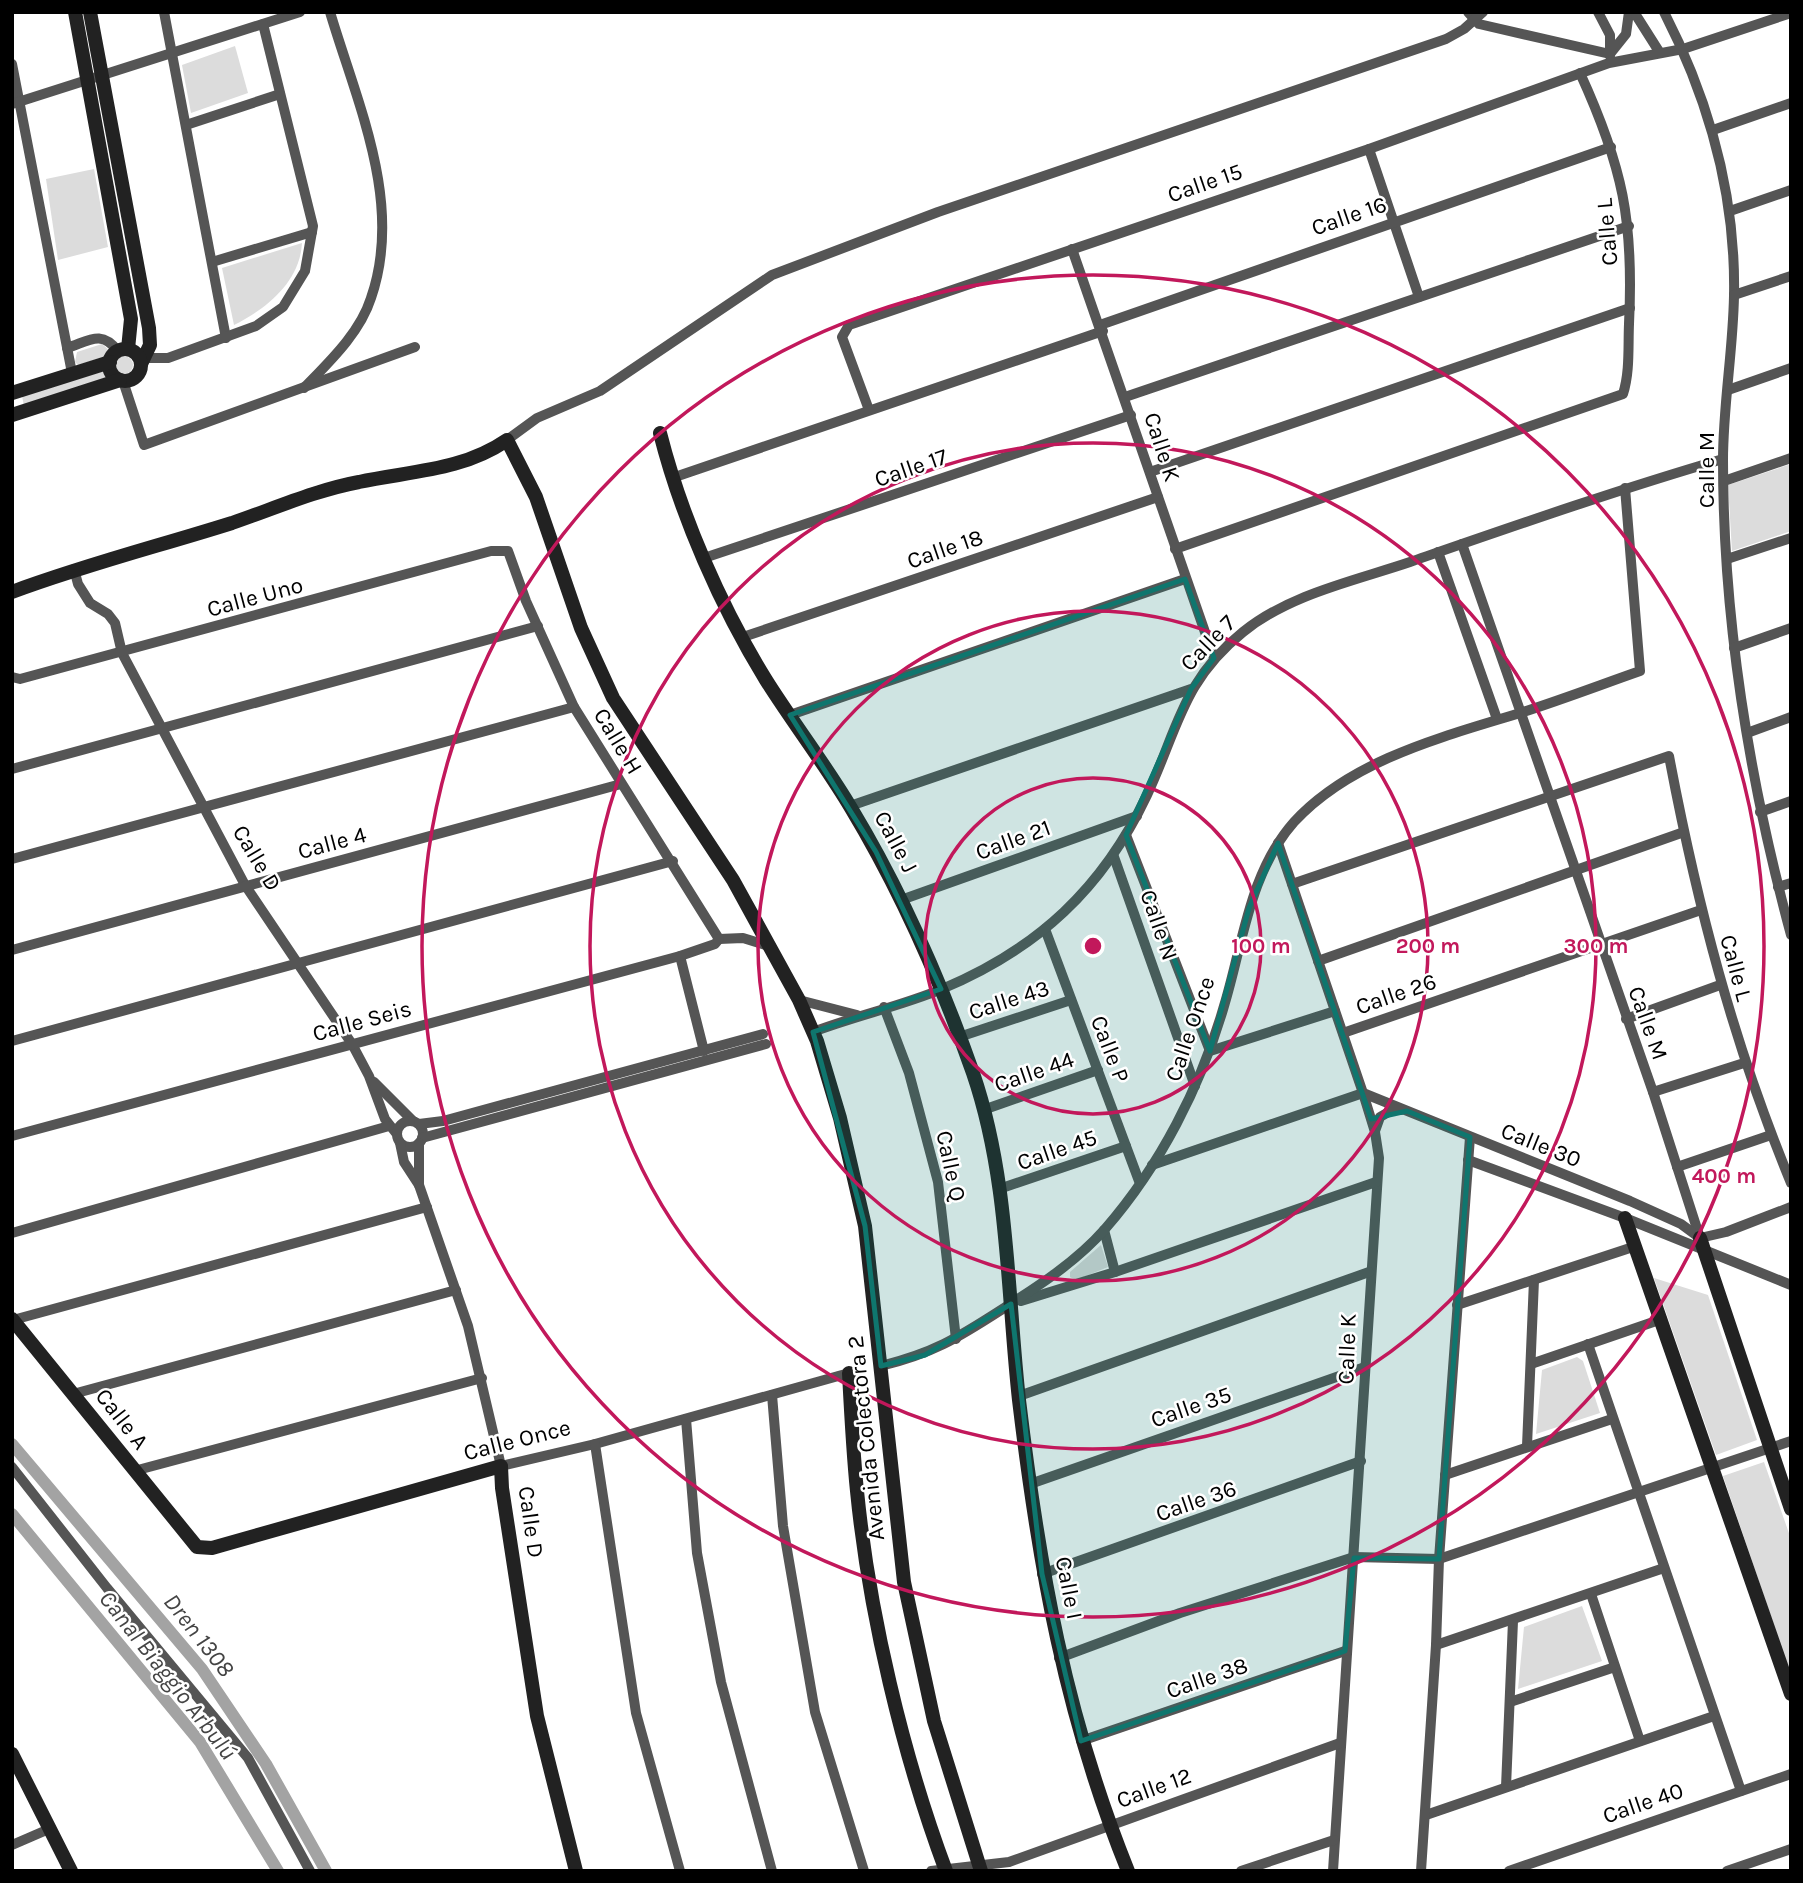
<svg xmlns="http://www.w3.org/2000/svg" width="1803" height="1883" font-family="Karla,sans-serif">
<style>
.green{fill:#dcdcdc}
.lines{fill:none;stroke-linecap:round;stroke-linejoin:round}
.canal{stroke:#a3a3a3;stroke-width:12}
.street{stroke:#555;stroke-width:10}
.secondary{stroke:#222;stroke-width:14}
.marked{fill:#0f766e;fill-opacity:0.2;stroke:#0f766e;stroke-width:5;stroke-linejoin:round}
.ring{fill:none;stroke:#c2185b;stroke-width:3.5}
.labels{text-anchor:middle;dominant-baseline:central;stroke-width:5;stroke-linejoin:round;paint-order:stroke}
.street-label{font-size:23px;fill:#000;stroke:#fff}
.water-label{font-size:24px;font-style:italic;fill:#444;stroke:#fff}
.centre{fill:#c2185b;stroke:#fff;stroke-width:3.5}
.ring-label{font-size:21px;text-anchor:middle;font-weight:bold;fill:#c2185b;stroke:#fff;stroke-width:5;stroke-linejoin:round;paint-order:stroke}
</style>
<rect width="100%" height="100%" fill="#fff"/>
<g class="green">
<path d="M 235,46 L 248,93 L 191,113 L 182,65 Z"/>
<path d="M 94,169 L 108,247 L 58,260 L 46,179 Z"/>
<path d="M 302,243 C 300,282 266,309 234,325 L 222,268 Z"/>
<path d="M 102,344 L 109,350 L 106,356 L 78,365 L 75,362 L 77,352 Z"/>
<circle cx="124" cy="365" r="9"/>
<path d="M 107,370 L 110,376 L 24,406 L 22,396 Z"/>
<path d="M 1791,464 L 1791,531 L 1732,551 L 1728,485 Z"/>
<path d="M 1101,1245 L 1108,1267 L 1076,1280 L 1070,1277 L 1070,1272 Z"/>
<path d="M 1654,1278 L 1708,1295 L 1757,1440 L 1716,1455 Z"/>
<path d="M 1577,1357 L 1583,1361 L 1600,1413 L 1536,1434 L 1542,1370 Z"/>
<path d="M 1764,1462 L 1791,1539 L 1791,1675 L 1723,1476 Z"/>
<path d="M 1582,1606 L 1602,1661 L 1518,1689 L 1524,1627 Z"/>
</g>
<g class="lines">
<g class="canal">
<path d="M 12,1444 L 202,1669 L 266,1764 L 326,1871"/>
<path d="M 12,1514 L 200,1742 L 278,1871"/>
</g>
<g class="street">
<path d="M 164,12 L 226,338"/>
<path d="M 1468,12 L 1479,24 L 1610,54 L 1626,34 L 1629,12"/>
<path d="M 1598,12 L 1610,35 L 1610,56"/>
<path d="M 1634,12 L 1660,53"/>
<path d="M 1664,12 C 1710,102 1736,195 1734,296 C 1733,351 1723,406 1723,460 C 1723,620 1749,780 1791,935"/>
<path d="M 12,64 L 72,373"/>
<path d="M 12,104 L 300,12"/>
<path d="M 186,125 L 280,94"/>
<path d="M 1713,130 L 1791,103"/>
<path d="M 1369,149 L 1419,297"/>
<path d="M 1730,211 L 1791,190"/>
<path d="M 1072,249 L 1214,658"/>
<path d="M 212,262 L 312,232"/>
<path d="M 1734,295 L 1791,276"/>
<path d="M 1100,325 L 1611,147"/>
<path d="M 67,348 C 89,341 101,329 118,351"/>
<path d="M 144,358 L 168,358 L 256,326 L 283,307 L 305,271 L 313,226 L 263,24"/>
<path d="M 123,381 L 144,445 L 415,347"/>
<path d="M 304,388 C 329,362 360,333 371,298 C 404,203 357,103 330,12"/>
<path d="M 1728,390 L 1791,368"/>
<path d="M 1125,397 L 1629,226"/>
<path d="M 869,410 L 842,337 L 849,325 L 1369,149 L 1609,63 L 1683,49 L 1791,13"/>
<path d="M 507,440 L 537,418 L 600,391 L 772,275 L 938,212 L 1446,39 L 1464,29 L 1483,12"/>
<path d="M 1150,472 L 1630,308"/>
<path d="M 672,478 L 1103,331"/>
<path d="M 1724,481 L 1791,458"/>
<path d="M 1462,544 L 1653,1092 L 1700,1238"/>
<path d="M 1175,549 L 1623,394 C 1630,372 1628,347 1629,324 C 1634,221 1623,167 1580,73"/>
<path d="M 1438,552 L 1497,719"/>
<path d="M 704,558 L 1131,415"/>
<path d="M 1727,559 L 1791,538"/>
<path d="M 74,569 L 78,584 L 90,603 L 108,614 L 115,623 L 122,653 L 245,885 L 352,1044 L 369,1076 L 385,1119 L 396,1133"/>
<path d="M 743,637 L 1158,497"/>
<path d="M 1734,648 L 1791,628"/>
<path d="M 12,677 L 20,679 L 491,551 L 508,551 L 526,601 L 574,707 L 719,939"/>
<path d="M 790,715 L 1185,579"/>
<path d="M 1747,733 L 1791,717"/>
<path d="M 12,769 L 538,626"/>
<path d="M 850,806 L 1191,689"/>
<path d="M 1760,812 L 1791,801"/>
<path d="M 1126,835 L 1210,1051 L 1335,1011"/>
<path d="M 1278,843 L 1363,1093 L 1375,1132 L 1379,1158 L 1333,1871"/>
<path d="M 1114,857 L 1195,1086"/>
<path d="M 12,859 L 574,707"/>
<path d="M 1292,884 L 1669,756 C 1697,904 1733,1043 1791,1183"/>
<path d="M 1778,887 L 1791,883"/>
<path d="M 901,900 L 1137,816"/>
<path d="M 1045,929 L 1139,1181"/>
<path d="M 719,939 L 743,938 L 769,946"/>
<path d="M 12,950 L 621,784"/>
<path d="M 680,956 L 704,1051"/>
<path d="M 1318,961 L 1684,832"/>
<path d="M 799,1000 L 857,1015"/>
<path d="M 884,1007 L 909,1073 L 938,1182 L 956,1339"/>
<path d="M 1626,1019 L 1720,985"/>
<path d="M 813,1032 C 855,1016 901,1006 942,989 C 1038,949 1103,888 1147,795 C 1178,729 1182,681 1243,632 C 1290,594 1354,581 1410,562 C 1514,526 1617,490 1723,459"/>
<path d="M 1343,1033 L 1701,910"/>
<path d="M 959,1037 L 1071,1000"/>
<path d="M 12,1041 L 673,861"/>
<path d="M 374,1082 L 413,1121"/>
<path d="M 1653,1092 L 1744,1063"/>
<path d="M 983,1110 L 1098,1070"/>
<circle cx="410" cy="1134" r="13"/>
<path d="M 419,1124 L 443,1121 L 763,1034"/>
<path d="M 1375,1131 L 1380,1117 L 1392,1110 L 1401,1110"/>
<path d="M 12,1136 L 680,956 L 715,944 L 719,939"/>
<path d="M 422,1138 L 766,1044"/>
<path d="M 400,1143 L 404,1162 L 419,1185"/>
<path d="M 419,1143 L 419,1185 L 468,1326 L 501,1466 L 595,1444 L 849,1373"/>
<path d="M 1468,1160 L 1625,1218 L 1791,1285"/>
<path d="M 1152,1165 L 1363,1093 L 1630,1201 L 1681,1224 L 1700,1238"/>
<path d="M 1677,1167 L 1771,1135"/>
<path d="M 999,1189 L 1126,1146"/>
<path d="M 1104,1230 L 1115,1272"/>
<path d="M 12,1233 L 389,1126"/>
<path d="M 1700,1238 L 1726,1232 L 1791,1207"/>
<path d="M 1021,1301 L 1115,1272 L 1376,1182"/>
<path d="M 1457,1305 L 1636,1246"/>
<path d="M 13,1320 L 427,1207"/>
<path d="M 1588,1344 L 1741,1791"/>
<path d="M 1531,1364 L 1662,1319"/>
<path d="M 881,1366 C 933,1353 956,1339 1001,1310 C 1037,1287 1076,1262 1105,1229 C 1160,1166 1201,1086 1224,1006 C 1243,944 1249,873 1294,822 C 1351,760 1442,737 1520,713 C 1561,700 1600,685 1640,671 L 1625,488"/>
<path d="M 73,1394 L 456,1290"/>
<path d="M 772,1395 L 783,1526 L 815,1712 L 864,1871"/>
<path d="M 1019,1396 L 1369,1272"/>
<path d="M 686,1419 L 697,1553 L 721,1682 L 772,1871"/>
<path d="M 595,1444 L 636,1713 L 680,1871"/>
<path d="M 1527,1446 L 1534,1280"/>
<path d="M 12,1467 L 107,1588 L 248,1758 L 310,1871"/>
<path d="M 134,1471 L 482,1378"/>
<path d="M 1445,1475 L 1612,1419"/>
<path d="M 1030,1484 L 1365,1367"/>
<path d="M 1042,1574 L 1361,1461"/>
<path d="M 1591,1594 L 1640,1741"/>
<path d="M 1436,1645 L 1664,1568"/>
<path d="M 1059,1658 L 1180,1613 L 1354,1557 L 1439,1559 L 1791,1441"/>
<path d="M 1510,1702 L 1615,1667"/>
<path d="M 1081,1741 L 1345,1651"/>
<path d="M 1506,1787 L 1513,1621"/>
<path d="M 1426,1815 L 1714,1716"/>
<path d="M 12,1845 L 49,1829"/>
<path d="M 931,1871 L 1009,1862 L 1340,1743"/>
<path d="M 1241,1871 L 1334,1840"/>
<path d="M 1421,1871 L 1436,1645 L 1439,1559 L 1470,1137"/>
<path d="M 1509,1871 L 1791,1774"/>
<path d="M 1727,1871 L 1791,1849"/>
</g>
<g class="secondary">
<path d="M 75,12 L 131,319 L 128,349"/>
<path d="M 90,12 L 149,328 L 150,345 L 141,364"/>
<circle cx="125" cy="365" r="16"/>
<path d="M 12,393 L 110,362"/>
<path d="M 12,415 L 120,380"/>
<path d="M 660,433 C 681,516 721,607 766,680 C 793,723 825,764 851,808 C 901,891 941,982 973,1073 C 1009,1178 1007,1292 1019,1400 C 1039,1567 1065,1715 1128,1871"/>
<path d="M 12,592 C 84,565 159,546 232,523 C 273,509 316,490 359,482 C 410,471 462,471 507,440 L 536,497 L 581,628 L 613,698 L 733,880 L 799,1000 L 817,1041 L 840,1118 L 865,1226 L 904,1582 L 934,1721 L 981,1871"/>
<path d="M 1625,1218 L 1791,1694"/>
<path d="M 1700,1238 L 1791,1509"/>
<path d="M 12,1319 L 197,1547 L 212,1548 L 501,1466 L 502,1488 L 537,1716 L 576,1871"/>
<path d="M 849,1373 C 851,1412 853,1452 857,1491 C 869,1613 903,1756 946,1871"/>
<path d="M 12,1754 L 71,1871"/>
</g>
</g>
<path class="marked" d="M 1185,579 L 1214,658 L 1191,689 L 1126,835 L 1210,1051 L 1249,908 L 1278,843 L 1371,1119 L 1407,1111 L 1470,1137 L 1439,1559 L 1354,1558 L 1345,1651 L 1081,1741 L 1042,1574 L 1011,1304 L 925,1355 L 881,1366 L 865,1226 L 813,1032 L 941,989 L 876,852 L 790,715 Z"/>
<g class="ring">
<circle cx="1093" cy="946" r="168"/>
<circle cx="1093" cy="946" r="335"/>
<circle cx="1093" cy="946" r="503"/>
<circle cx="1093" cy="946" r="671"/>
</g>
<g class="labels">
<g class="street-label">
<text transform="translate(1205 183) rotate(-19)">Calle 15</text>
<text transform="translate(1349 216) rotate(-19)">Calle 16</text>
<text transform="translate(1607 232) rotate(-95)">Calle L</text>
<text transform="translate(1162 447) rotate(72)">Calle K</text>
<text transform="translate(911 468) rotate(-19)">Calle 17</text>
<text transform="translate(1706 470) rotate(-90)">Calle M</text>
<text transform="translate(945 549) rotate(-19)">Calle 18</text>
<text transform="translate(255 597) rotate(-15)">Calle Uno</text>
<text transform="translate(1208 643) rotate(-46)">Calle 7</text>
<text transform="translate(618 741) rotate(59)">Calle H</text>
<text transform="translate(1013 840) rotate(-20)">Calle 21</text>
<text transform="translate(896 842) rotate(62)">Calle J</text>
<text transform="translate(332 843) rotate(-15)">Calle 4</text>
<text transform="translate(257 858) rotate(59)">Calle D</text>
<text transform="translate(1159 925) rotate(71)">Calle N</text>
<text transform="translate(1736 968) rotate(75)">Calle L</text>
<text transform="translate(1396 994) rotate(-19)">Calle 26</text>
<text transform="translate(1009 1000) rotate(-18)">Calle 43</text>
<text transform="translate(362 1021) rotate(-15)">Calle Seis</text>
<text transform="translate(1648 1023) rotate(70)">Calle M</text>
<text transform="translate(1190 1029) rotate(-71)">Calle Once</text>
<text transform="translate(1110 1049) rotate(69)">Calle P</text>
<text transform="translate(1034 1072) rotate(-19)">Calle 44</text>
<text transform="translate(1541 1145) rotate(22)">Calle 30</text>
<text transform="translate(1057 1150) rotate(-19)">Calle 45</text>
<text transform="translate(951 1166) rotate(78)">Calle Q</text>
<text transform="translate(1347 1349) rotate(-88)">Calle K</text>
<text transform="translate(1191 1407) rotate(-19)">Calle 35</text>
<text transform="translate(122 1419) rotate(52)">Calle A</text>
<text transform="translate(866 1438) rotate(-96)">Avenida Colectora 2</text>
<text transform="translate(517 1440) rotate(-14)">Calle Once</text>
<text transform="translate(1196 1501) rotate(-19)">Calle 36</text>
<text transform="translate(531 1522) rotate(82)">Calle D</text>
<text transform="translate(1069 1588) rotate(79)">Calle I</text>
<text transform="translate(1207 1678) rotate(-19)">Calle 38</text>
<text transform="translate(1154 1788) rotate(-20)">Calle 12</text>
<text transform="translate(1643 1803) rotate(-19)">Calle 40</text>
</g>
<g class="water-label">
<text transform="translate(199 1635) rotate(52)">Dren 1308</text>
<text transform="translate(168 1675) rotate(52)">Canal Biaggio Arbulú</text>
</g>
</g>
<circle cx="1093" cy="946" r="10" class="centre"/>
<g class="ring-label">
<text x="1261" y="953">100 m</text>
<text x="1428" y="953">200 m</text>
<text x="1596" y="953">300 m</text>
<text x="1724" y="1183">400 m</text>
</g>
<rect width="1803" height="1883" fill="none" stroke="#000000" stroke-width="28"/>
</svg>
